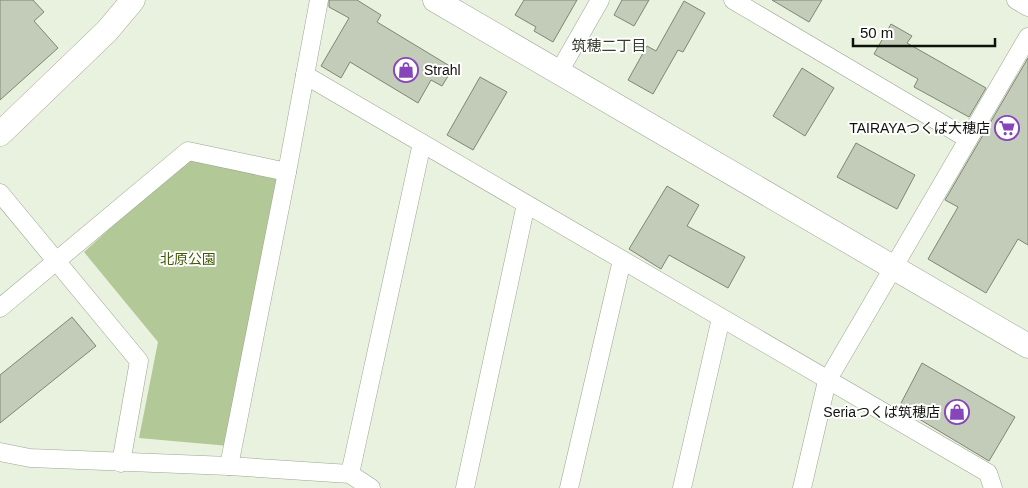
<svg xmlns="http://www.w3.org/2000/svg" width="1028" height="488" font-family="Arial,'Noto Sans JP',sans-serif">
<style>
.green{fill:#b3c897}
.building{fill:#c3ccb8;stroke:#7e8674}
.lines{fill:none;stroke-linecap:round;stroke-linejoin:round}
.street-casing{stroke:#9da593;stroke-width:19}
.secondary-casing{stroke:#9da593;stroke-width:25}
.street{stroke:#fff;stroke-width:18}
.secondary{stroke:#fff;stroke-width:24}
.labels{text-anchor:middle;dominant-baseline:central;stroke-width:4;stroke-linejoin:round;paint-order:stroke}
.poi-label{font-size:14px;fill:#0f110b;stroke:#fff;text-anchor:end}
.park-label{font-size:14px;fill:#3f5a02;stroke:#fff}
.neighbourhood-label{font-size:15px;fill:#363d2d;stroke:#fff}
</style>
<rect width="100%" height="100%" fill="#e9f2de"/>
<path class="green" d="M 199,147 L 281,165 L 229,446 L 139,438 L 158,342 L 84,252 Z"/>
<g class="building">
<path d="M 0,0 L 33,0 L 44,12 L 34,21 L 58,48 L 0,100 Z"/>
<path d="M 329,0 L 357,0 L 381,15 L 377,22 L 453,68 L 442,86 L 431,80 L 418,103 L 350,62 L 341,78 L 321,66 L 349,18 L 329,7 Z"/>
<path d="M 524,0 L 577,0 L 553,42 L 534,31 L 536,27 L 515,15 Z"/>
<path d="M 622,0 L 649,0 L 634,26 L 614,15 Z"/>
<path d="M 772,0 L 822,0 L 809,22 Z"/>
<path d="M 684,1 L 705,13 L 683,52 L 678,50 L 653,94 L 628,80 L 647,46 L 656,51 Z"/>
<path d="M 891,24 L 912,36 L 907,43 L 986,88 L 969,117 L 914,87 L 918,79 L 874,54 Z"/>
<path d="M 1028,58 L 1028,245 L 1018,239 L 986,293 L 928,259 L 958,207 L 945,200 Z"/>
<path d="M 802,68 L 834,88 L 805,136 L 773,116 Z"/>
<path d="M 480,77 L 507,92 L 473,150 L 447,135 Z"/>
<path d="M 856,143 L 915,175 L 897,209 L 837,177 Z"/>
<path d="M 667,186 L 699,205 L 687,226 L 745,257 L 728,288 L 669,255 L 661,269 L 629,249 Z"/>
<path d="M 72,317 L 96,346 L 0,423 L 0,375 Z"/>
<path d="M 922,363 L 1015,417 L 989,461 L 899,407 Z"/>
</g>
<g class="lines">
<defs>
<g id="street">
<path d="M 733,0 L 968,139"/>
<path d="M 1016,0 L 1028,7"/>
<path d="M 559,72 L 600,0"/>
<path d="M 305,75 L 988,473 L 993,488"/>
<path d="M 0,193 L 139,361 L 121,463"/>
<path d="M 0,308 L 188,151 L 287,172"/>
<path d="M 0,452 L 30,458 L 229,466 L 350,474 L 371,488"/>
<path d="M 229,466 L 287,172 L 319,0"/>
<path d="M 350,474 L 422,143"/>
<path d="M 465,488 L 526,204"/>
<path d="M 569,488 L 622,260"/>
<path d="M 682,488 L 721,318"/>
<path d="M 802,488 L 827,381 L 1028,37"/>
</g>
<g id="secondary">
<path d="M 435,0 L 1028,346"/>
<path d="M 0,134 L 107,31 L 133,0"/>
</g>
</defs>
<use href="#street" class="street-casing"/>
<use href="#secondary" class="secondary-casing"/>
<use href="#street" class="street"/>
<use href="#secondary" class="secondary"/>
</g>
<defs>
<symbol id="shop-ring" viewBox="-11 -11 22 22"><circle r="9.5" fill="#fff" stroke="#8745ba" stroke-width="1.5"/><path d="M-5-2.5h2.3a2.7 3.5 0 0 1 5.4 0H5L5.5 6h-11ZM-1.5-2.5h3a1.5 2.3 0 0 0-3 0Z" fill="#8745ba"/></symbol>
<symbol id="supermarket-ring" viewBox="-11 -11 22 22"><circle r="9.5" fill="#fff" stroke="#8745ba" stroke-width="1.5"/><path d="M-6-5.5h2.5l.6 2H6L4.5 2H-2.5L-4.4-4H-6ZM-1.5 3.2a1.3 1.3 0 1 0 .1 0ZM3 3.2a1.3 1.3 0 1 0 .1 0Z" fill="#8745ba"/></symbol>
</defs>
<g fill-rule="evenodd">
<use href="#shop-ring" x="392" y="56" width="28" height="28"/>
<use href="#supermarket-ring" x="993" y="114" width="28" height="28"/>
<use href="#shop-ring" x="943" y="398" width="28" height="28"/>
</g>
<g class="labels">
<g class="poi-label">
<text x="424" y="70" text-anchor="start">Strahl</text>
<text x="990" y="128">TAIRAYAつくば大穂店</text>
<text x="940" y="412">Seriaつくば筑穂店</text>
</g>
<g class="park-label">
<text x="188" y="259">北原公園</text>
</g>
<g class="neighbourhood-label">
<text x="609" y="45">筑穂二丁目</text>
</g>
</g>
<path d="M853 38v8h142v-8" fill="none" stroke="#0f110b" stroke-width="2.5"/>
<text x="860" y="38" font-size="15" fill="#0f110b" stroke="#ffffff" stroke-width="4" paint-order="stroke">50 m</text>
</svg>
